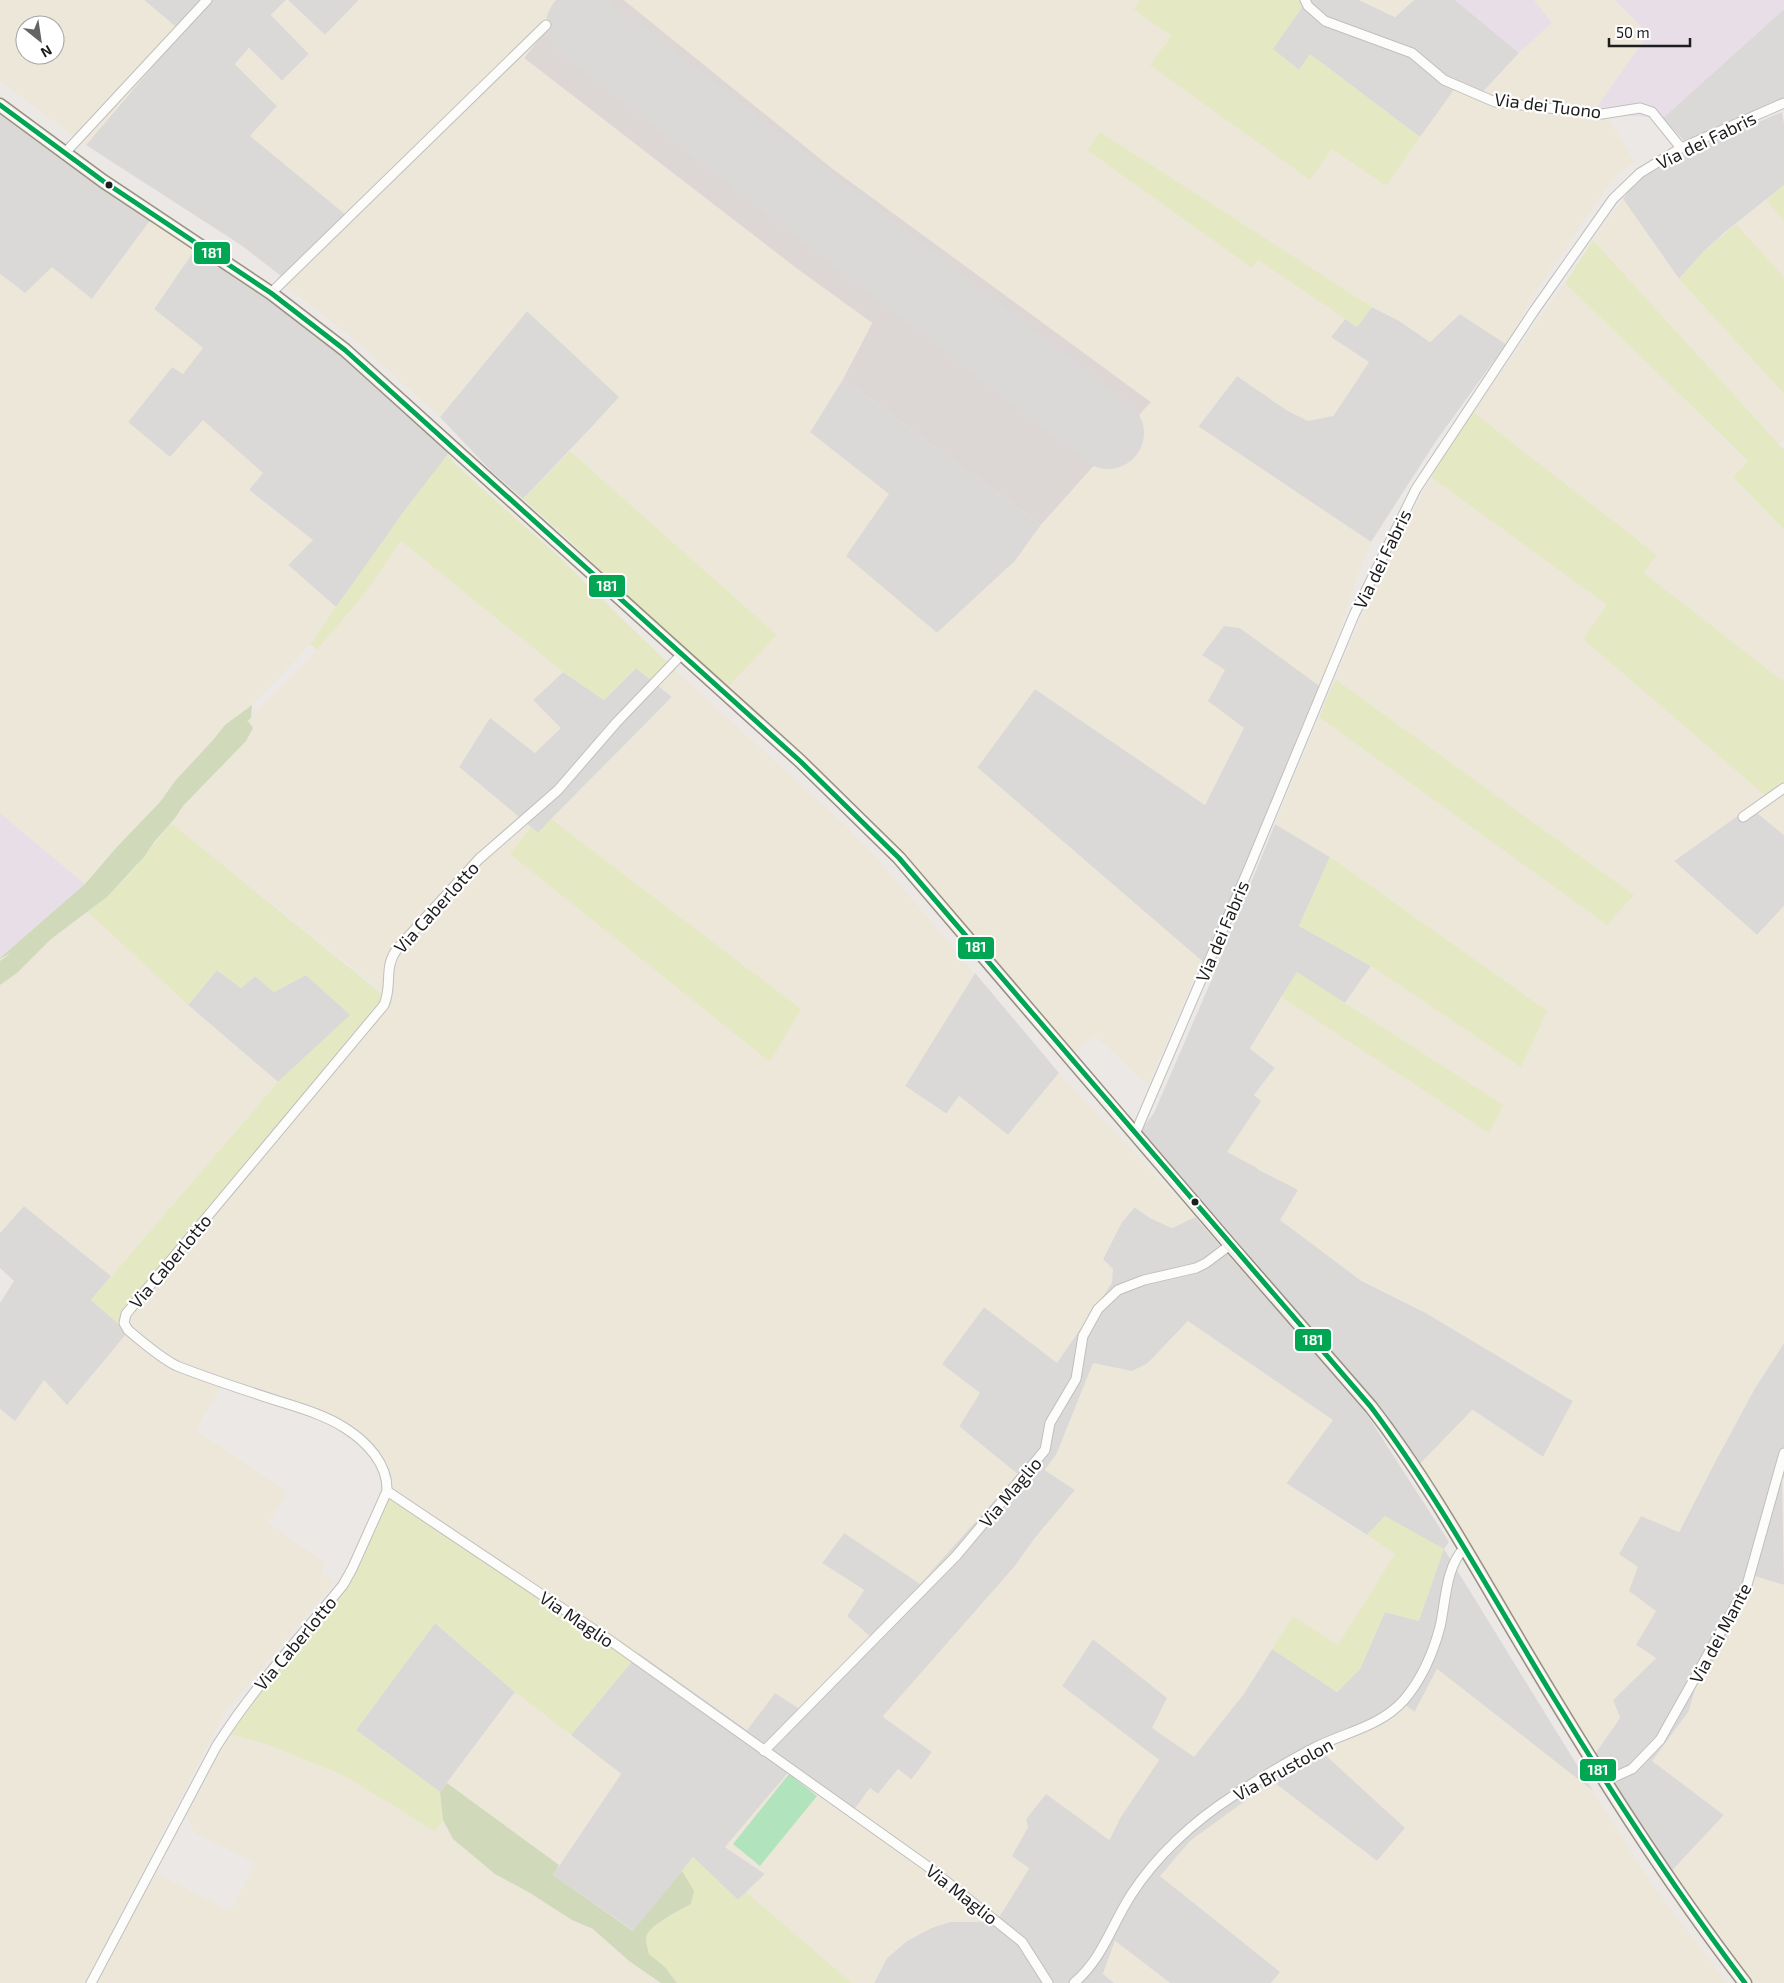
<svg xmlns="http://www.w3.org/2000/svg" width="1784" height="1983" font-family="'Exo 2',sans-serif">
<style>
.residential{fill:#dbd8d8}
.industrial{fill:#e8dee7}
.airport{fill:#dcd7d5}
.farmland{fill:#ede7d9;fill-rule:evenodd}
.grass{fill:#e4e9c4}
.forest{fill:#d0dabb}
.pitch{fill:#b1e3bd}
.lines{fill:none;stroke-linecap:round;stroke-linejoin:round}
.runway{stroke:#dbd8d8;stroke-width:72}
.street-casing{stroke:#c1bfbe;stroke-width:11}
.secondary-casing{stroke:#97907e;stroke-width:15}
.street{stroke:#fcfcfb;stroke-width:9}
.secondary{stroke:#f3f0ea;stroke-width:12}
.bus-1-casing{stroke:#fff;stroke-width:9}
.bus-1{stroke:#00a651;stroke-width:5}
.bus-dot{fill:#1d1d1d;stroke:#fff;stroke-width:2}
.labels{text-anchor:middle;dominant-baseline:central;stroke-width:4.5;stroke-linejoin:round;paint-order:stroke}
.street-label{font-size:18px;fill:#1d1d1d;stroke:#fff}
.line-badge{stroke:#fff;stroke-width:2}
.badge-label{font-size:14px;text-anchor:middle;font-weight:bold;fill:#fff}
</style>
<rect width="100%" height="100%" fill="#ece8e6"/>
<g class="residential">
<path d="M 144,0 L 286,0 L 271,15 L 309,54 L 282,81 L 249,48 L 235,64 L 277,106 L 346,215 L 281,276 L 241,245 L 86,145 L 182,32 Z"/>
<path d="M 288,0 L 359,0 L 325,35 Z"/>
<path d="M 1307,0 L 1359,0 L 1395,17 L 1414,0 L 1455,0 L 1519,53 L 1476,99 L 1456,87 L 1420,137 L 1311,55 L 1299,70 L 1272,49 Z"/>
<path d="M 1784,9 L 1784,98 L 1685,142 L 1663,118 Z"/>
<path d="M 0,105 L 155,214 L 92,299 L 25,293 L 0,274 Z"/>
<path d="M 1782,112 L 1784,124 L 1784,185 L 1725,232 L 1704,251 L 1679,279 L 1623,199 L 1634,185 L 1644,177 L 1678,157 Z"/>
<path d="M 200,242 L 414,409 L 448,454 L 336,607 L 288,565 L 312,540 L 249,490 L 262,473 L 203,421 L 170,458 L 128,422 L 172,367 L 203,348 L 154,309 Z"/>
<path d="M 1372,307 L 1398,320 L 1430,342 L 1460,314 L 1506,344 L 1436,441 L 1371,542 L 1198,427 L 1237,376 L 1288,411 L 1333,416 L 1360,376 L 1331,337 L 1345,319 L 1357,327 Z"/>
<path d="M 527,311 L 620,397 L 523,499 L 490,470 L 440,417 Z"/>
<path d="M 843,379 L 1041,525 L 1015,561 L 937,633 L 845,556 L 810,432 Z"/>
<path d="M 1224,625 L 1240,628 L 1321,687 L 1203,962 L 977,768 L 1035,689 L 1205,805 L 1208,701 L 1202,655 Z"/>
<path d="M 636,668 L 672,697 L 538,833 L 459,767 L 490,717 L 535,753 L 533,700 L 563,672 L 604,700 Z"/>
<path d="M 1750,807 L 1784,835 L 1784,906 L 1757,935 L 1674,861 Z"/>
<path d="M 1275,824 L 1330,857 L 1299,926 L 1371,966 L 1345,1003 L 1297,973 L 1250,1048 L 1275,1068 L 1254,1095 L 1261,1100 L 1257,1169 L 1299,1190 L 1360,1280 L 1426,1313 L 1573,1401 L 1543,1457 L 1473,1410 L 1417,1467 L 1138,1134 L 1154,1113 L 1211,981 Z"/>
<path d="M 217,970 L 241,988 L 255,976 L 274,992 L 306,975 L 351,1015 L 278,1082 L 188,1005 Z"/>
<path d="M 975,973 L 1059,1073 L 1008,1135 L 959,1096 L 947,1114 L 905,1086 Z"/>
<path d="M 24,1206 L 111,1276 L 91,1300 L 128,1332 L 67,1406 L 15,1422 L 0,1409 L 0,1303 L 14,1281 L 0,1268 L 0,1233 Z"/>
<path d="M 1135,1207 L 1150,1218 L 1172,1228 L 1195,1217 L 1366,1413 L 1449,1542 L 1444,1549 L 1593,1791 L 1437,1669 L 1414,1713 L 1405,1705 L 1382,1718 L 1405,1829 L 1377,1861 L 1272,1781 L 1160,1876 L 1281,1972 L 1271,1983 L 1170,1983 L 1115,1941 L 1103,1974 L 1114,1983 L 874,1983 L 887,1958 L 907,1941 L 931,1928 L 950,1922 L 996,1922 L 1029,1868 L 1011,1856 L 1028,1827 L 1026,1819 L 1046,1793 L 1110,1839 L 1120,1818 L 1159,1760 L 1062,1686 L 1093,1639 L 1168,1698 L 1243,1695 L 1272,1649 L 1337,1692 L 1360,1669 L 1385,1612 L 1419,1621 L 1385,1516 L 1367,1535 L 1286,1483 L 1188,1321 L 1148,1363 L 1132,1372 L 1056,1455 L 1045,1470 L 1075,1490 L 1035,1538 L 1015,1566 L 883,1717 L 932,1752 L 911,1780 L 898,1769 L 878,1794 L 870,1788 L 854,1810 L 725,1847 L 765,1874 L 738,1900 L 693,1857 L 634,1931 L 553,1875 L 621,1774 L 571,1735 L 639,1653 L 747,1730 L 775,1693 L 847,1616 L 864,1590 L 822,1563 L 844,1533 L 1018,1475 L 959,1426 L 942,1364 L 984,1307 L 1057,1362 L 1103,1259 L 1122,1222 Z"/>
<path d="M 1784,1343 L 1784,1477 L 1782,1480 L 1784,1585 L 1755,1577 L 1718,1656 L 1698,1679 L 1689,1711 L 1653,1761 L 1724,1815 L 1668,1875 L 1594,1755 L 1620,1718 L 1613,1700 L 1656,1658 L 1636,1645 L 1629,1591 L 1618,1555 L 1641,1516 L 1679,1532 L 1716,1460 L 1755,1388 Z"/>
<path d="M 435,1623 L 515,1692 L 440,1792 L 356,1730 Z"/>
</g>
<g class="industrial">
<path d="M 1455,0 L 1534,0 L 1553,22 L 1519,53 Z"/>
<path d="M 1614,0 L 1784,0 L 1784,9 L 1663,118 L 1591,114 L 1648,34 Z"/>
<path d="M 0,813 L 85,884 L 0,958 Z"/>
</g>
<path class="airport" d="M 583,0 L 624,0 L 833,169 L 1151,402 L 1041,525 L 843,379 L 872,323 L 796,268 L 524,58 L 544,33 Z"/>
<g class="farmland">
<path d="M 0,0 L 144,0 L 182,32 L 86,145 L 0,81 ZM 25,25 L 55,25 L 55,55 L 25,55 Z"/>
<path d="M 286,0 L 325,35 L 359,0 L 583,0 L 544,33 L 527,53 L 524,59 L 796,268 L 872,323 L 843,379 L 810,432 L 889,494 L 846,556 L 937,633 L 1015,561 L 1041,525 L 1151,402 L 833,169 L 624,0 L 1140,0 L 1133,9 L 1171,36 L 1151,65 L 1311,180 L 1332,149 L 1386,186 L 1456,87 L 1477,99 L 1519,53 L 1552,23 L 1534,0 L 1614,0 L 1648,34 L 1592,114 L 1606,115 L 1635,162 L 1620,171 L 1607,187 L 1536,291 L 1506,344 L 1460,314 L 1430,342 L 1398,320 L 1372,307 L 1100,132 L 1087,149 L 1252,268 L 1258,260 L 1345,319 L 1331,337 L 1369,362 L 1333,416 L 1308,421 L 1288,411 L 1237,376 L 1198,426 L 1371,542 L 1355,583 L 1321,687 L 1240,628 L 1224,626 L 1202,655 L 1225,670 L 1208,701 L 1244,728 L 1205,805 L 1035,689 L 977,767 L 1203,962 L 1197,971 L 1148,1085 L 1094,1035 L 1074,1054 L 901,850 L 861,808 L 793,747 L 729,686 L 777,635 L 570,451 L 619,397 L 527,311 L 440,417 L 353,338 L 282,283 L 281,276 L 346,215 L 250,136 L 277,106 L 235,64 L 249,48 L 282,81 L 309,54 L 271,15 Z"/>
<path d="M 1359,0 L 1414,0 L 1395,17 Z"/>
<path d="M 1623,199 L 1679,279 L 1784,394 L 1784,440 L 1779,444 L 1593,240 Z"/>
<path d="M 1766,200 L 1784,221 L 1784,277 L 1736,224 Z"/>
<path d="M 155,214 L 200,242 L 154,309 L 203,348 L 183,374 L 172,367 L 128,422 L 170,457 L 203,420 L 263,473 L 249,490 L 313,540 L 288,565 L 336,607 L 310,644 L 296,660 L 252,705 L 225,725 L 214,739 L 175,781 L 160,802 L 116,848 L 85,884 L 0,813 L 0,274 L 25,293 L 52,267 L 92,299 Z"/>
<path d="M 1565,283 L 1748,462 L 1733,477 L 1784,529 L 1784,682 L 1644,573 L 1657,555 L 1473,412 Z"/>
<path d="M 1431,477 L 1607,605 L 1583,639 L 1784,784 L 1784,835 L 1750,807 L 1674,861 L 1757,935 L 1784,906 L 1784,1343 L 1755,1388 L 1716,1460 L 1679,1532 L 1641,1516 L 1619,1554 L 1638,1567 L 1629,1591 L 1656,1611 L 1636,1645 L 1656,1658 L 1613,1700 L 1620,1718 L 1594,1755 L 1417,1467 L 1472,1410 L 1543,1457 L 1573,1401 L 1426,1313 L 1360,1280 L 1280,1220 L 1298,1190 L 1227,1152 L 1261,1101 L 1254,1095 L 1275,1068 L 1250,1049 L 1281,997 L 1489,1133 L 1502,1105 L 1345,1003 L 1371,966 L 1521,1066 L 1330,857 L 1275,824 L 1319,717 L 1607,925 L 1633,894 L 1335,679 L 1373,591 Z"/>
<path d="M 401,541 L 563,672 L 533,700 L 561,728 L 535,753 L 490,718 L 459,767 L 531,827 L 511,854 L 770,1062 L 801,1009 L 551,819 L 672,697 L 655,683 L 676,671 L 844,824 L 883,865 L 975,973 L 905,1086 L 946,1114 L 959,1096 L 1008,1135 L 1059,1073 L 1195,1217 L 1172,1228 L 1150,1218 L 1134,1207 L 1122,1222 L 1103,1259 L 1113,1269 L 1112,1283 L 1057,1363 L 984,1307 L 942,1364 L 980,1393 L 959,1427 L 1018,1474 L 920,1584 L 844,1533 L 822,1563 L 864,1590 L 847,1616 L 871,1637 L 801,1710 L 775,1693 L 747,1730 L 639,1653 L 390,1489 L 390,1474 L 382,1459 L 354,1429 L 222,1384 L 196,1430 L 288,1492 L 268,1523 L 326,1563 L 321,1573 L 334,1582 L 225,1712 L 85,1983 L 0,1983 L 0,1409 L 15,1421 L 44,1380 L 67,1405 L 128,1332 L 173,1361 L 132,1331 L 128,1323 L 128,1314 L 392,1002 L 370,982 L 171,823 L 183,806 L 209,780 L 253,728 L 248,721 L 317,650 L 363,596 Z"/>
<path d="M 88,912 L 188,1005 L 278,1082 L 111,1276 L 24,1206 L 0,1233 L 0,985 L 17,973 L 51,939 Z"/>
<path d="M 1188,1321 L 1333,1420 L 1286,1484 L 1395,1554 L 1338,1645 L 1293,1616 L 1243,1695 L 1194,1757 L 1152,1728 L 1167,1698 L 1093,1639 L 1062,1686 L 1159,1760 L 1120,1818 L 1109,1840 L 1046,1794 L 1026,1819 L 1028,1827 L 1012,1856 L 1029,1869 L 996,1922 L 950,1922 L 931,1928 L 907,1941 L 887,1958 L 874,1983 L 852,1983 L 746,1892 L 765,1874 L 725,1847 L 792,1768 L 854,1810 L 870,1788 L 878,1794 L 898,1769 L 912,1780 L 932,1752 L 883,1716 L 1015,1566 L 1035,1538 L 1075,1490 L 1045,1470 L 1056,1455 L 1093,1363 L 1132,1371 L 1148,1363 Z"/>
<path d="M 1755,1576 L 1784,1585 L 1784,1983 L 1751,1983 L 1668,1875 L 1724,1815 L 1652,1761 L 1689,1711 L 1698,1679 L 1718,1656 Z"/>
<path d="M 1437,1669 L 1593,1791 L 1653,1886 L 1727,1983 L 1271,1983 L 1280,1972 L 1160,1876 L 1190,1841 L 1272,1781 L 1377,1861 L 1405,1828 L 1322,1752 L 1350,1732 L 1382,1718 L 1405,1705 L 1415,1712 Z"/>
<path d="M 515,1692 L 621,1774 L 559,1865 L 447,1783 Z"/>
<path d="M 230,1734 L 269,1745 L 347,1777 L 434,1832 L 443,1820 L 453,1839 L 495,1874 L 530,1893 L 572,1920 L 592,1929 L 629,1961 L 661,1983 L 96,1983 L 156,1873 L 230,1911 L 256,1863 L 195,1833 L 186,1816 Z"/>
<path d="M 1115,1941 L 1170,1983 L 1114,1983 L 1103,1974 Z"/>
</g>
<g class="grass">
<path d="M 1140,0 L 1307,0 L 1273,49 L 1299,70 L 1310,54 L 1420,137 L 1386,186 L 1332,149 L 1310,180 L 1150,65 L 1171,36 L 1133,9 Z"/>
<path d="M 1100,132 L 1372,307 L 1357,327 L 1258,260 L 1252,268 L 1087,150 Z"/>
<path d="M 1784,185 L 1784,221 L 1766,200 Z"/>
<path d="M 1736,224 L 1784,277 L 1784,394 L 1679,279 L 1704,251 Z"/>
<path d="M 1593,240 L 1784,450 L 1784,529 L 1733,477 L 1748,461 L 1565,283 Z"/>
<path d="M 1473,412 L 1657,555 L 1644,573 L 1784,682 L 1784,784 L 1767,797 L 1583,639 L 1607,605 L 1431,477 Z"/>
<path d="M 570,451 L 777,635 L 729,686 L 682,650 L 567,538 L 523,499 Z"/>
<path d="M 448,454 L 453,462 L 477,484 L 554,552 L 676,671 L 655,683 L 636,668 L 604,700 L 563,672 L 401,541 L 363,596 L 317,650 L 310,644 L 404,511 Z"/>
<path d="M 1335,679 L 1634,895 L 1607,925 L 1319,717 Z"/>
<path d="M 551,819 L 801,1009 L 770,1062 L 510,854 L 531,827 L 538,833 Z"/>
<path d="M 171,823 L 392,1002 L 120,1325 L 91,1300 L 278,1082 L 350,1015 L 306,975 L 274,992 L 255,976 L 241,988 L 217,970 L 188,1005 L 88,912 C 108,896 128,877 144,857 C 153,846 161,834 171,823 Z"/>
<path d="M 1330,857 L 1547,1011 L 1521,1067 L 1371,966 L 1299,926 Z"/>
<path d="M 1297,972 L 1503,1105 L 1489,1133 L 1281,997 Z"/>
<path d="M 390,1489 L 639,1653 L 571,1735 L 515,1692 L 435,1623 L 356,1730 L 440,1792 L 443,1820 L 435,1832 L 347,1777 L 269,1745 L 230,1734 L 268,1679 L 343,1588 Z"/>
<path d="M 1385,1516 L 1444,1549 L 1419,1621 L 1385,1612 L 1360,1669 L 1337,1692 L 1272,1649 L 1293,1616 L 1338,1645 L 1395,1554 L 1367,1535 Z"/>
<path d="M 693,1857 L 738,1900 L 746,1892 L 852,1983 L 677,1983 L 665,1967 L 648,1954 C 648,1950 646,1943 646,1938 C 647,1926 680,1910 691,1904 L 693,1891 L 682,1871 Z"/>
</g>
<g class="forest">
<path d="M 252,705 L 251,718 L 245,723 L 248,721 L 253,728 L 246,741 L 183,806 L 175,818 L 155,841 L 144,857 L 107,897 L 51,939 L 17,973 L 0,985 L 0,961 L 11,953 L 0,959 L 0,958 L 85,884 L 116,848 L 160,802 L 175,781 L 214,739 L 225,725 Z"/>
<path d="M 447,1783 L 559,1865 L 553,1875 L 633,1931 L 682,1871 L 694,1891 L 691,1904 C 680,1910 647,1926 646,1938 C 646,1943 648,1950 649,1954 L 665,1967 L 677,1983 L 661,1983 L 629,1961 L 593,1929 L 572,1920 L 530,1893 L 495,1874 L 453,1839 L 443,1820 L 440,1792 Z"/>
</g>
<path class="pitch" d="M 789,1774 L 817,1796 L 760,1866 L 733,1844 Z"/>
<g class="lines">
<path class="runway" d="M 582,25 L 1108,433"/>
<defs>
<g id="street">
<path d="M 1305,0 L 1308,6 L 1325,21 L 1412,53 L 1444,80 L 1495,102 L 1602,114 L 1640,108 L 1652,112 L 1681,148"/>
<path d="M 64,154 L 207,0"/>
<path d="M 271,293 L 546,25"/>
<path d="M 1743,817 L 1784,788"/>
<path d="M 1135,1134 L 1249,868 L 1354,615 L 1416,489 L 1534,311 L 1613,199 L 1640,173 L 1681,148 L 1784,103"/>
<path d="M 387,1491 L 608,1639 L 927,1866 L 1022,1942 L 1048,1983"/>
<path d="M 764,1751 L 956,1556 L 1045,1450 L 1050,1423 L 1076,1379 L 1083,1336 L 1098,1309 L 1118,1290 L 1144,1280 L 1196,1268 L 1206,1263 L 1230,1245"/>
<path d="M 1605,1781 L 1632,1769 L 1660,1740 L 1747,1585 L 1784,1453"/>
<path d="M 91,1983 L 216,1747 C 253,1688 300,1638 343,1585 L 352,1569 L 387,1491 C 388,1464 367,1442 345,1428 C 325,1415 300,1408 278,1401 C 244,1390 210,1379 177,1366 C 162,1359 141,1341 128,1330 L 124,1323 L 126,1314 L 384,1005 C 393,984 383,968 397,949 L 479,859 L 558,790 L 616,723 L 682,654"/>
<path d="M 1074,1983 C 1103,1958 1111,1926 1131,1895 C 1156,1856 1194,1821 1233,1796 C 1259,1779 1287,1762 1314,1748 C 1345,1732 1380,1727 1404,1700 C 1422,1679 1433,1653 1440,1627 C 1446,1601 1445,1569 1464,1548"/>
</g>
<path id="secondary" d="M 0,105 L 103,181 L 271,293 L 345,350 L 800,761 L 899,858 L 1230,1245 L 1371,1407 C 1430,1483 1477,1570 1526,1652 C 1594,1766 1664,1878 1745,1983"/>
</defs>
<use href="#street" class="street-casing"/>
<use href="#secondary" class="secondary-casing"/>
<use href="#street" class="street"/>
<use href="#secondary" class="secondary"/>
<defs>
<path id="bus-1" d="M 0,105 L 103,181 L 271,293 L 345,350 L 800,761 L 899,858 L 1371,1407 C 1439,1498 1493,1598 1552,1695 C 1612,1794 1675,1890 1745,1983"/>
</defs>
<use href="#bus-1" class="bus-1-casing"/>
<use href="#bus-1" class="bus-1"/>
</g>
<g class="bus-dot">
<circle cx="109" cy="185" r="4.5"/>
<circle cx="1195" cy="1202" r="4.5"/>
</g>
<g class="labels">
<g class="street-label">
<text transform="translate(1548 105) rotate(7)">Via dei Tuono</text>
<text transform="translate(1706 140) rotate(-26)">Via dei Fabris</text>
<text transform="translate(1382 559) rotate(-64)">Via dei Fabris</text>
<text transform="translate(436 907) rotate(-48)">Via Caberlotto</text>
<text transform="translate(1222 931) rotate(-67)">Via dei Fabris</text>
<text transform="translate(170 1261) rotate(-50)">Via Caberlotto</text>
<text transform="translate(1010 1492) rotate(-50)">Via Maglio</text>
<text transform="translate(577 1619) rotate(34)">Via Maglio</text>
<text transform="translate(1720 1633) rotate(-62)">Via dei Mante</text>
<text transform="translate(295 1643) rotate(-50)">Via Caberlotto</text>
<text transform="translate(1283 1769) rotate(-29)">Via Brustolon</text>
<text transform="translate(962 1894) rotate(38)">Via Maglio</text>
</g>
</g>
<g class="line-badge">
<rect x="193" y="241" width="38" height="24" rx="5" fill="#00a651"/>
<rect x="588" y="574" width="38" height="24" rx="5" fill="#00a651"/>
<rect x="957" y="936" width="38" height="24" rx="5" fill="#00a651"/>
<rect x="1294" y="1328" width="38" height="24" rx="5" fill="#00a651"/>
<rect x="1579" y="1758" width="38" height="24" rx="5" fill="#00a651"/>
</g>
<g class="badge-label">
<text x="212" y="258">181</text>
<text x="607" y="591">181</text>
<text x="976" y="952">181</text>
<text x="1313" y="1345">181</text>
<text x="1598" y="1775">181</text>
</g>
<g transform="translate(40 40) rotate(150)"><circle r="24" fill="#ffffff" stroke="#a5a5a5"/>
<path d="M0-4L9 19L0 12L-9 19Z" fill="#656463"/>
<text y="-8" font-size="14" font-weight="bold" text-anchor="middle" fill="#1d1d1d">N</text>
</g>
<path d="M1609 38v8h81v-8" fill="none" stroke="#1d1d1d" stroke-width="2.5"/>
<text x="1616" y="38" font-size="15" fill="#1d1d1d" stroke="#ffffff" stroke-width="4" paint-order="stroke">50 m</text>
</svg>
